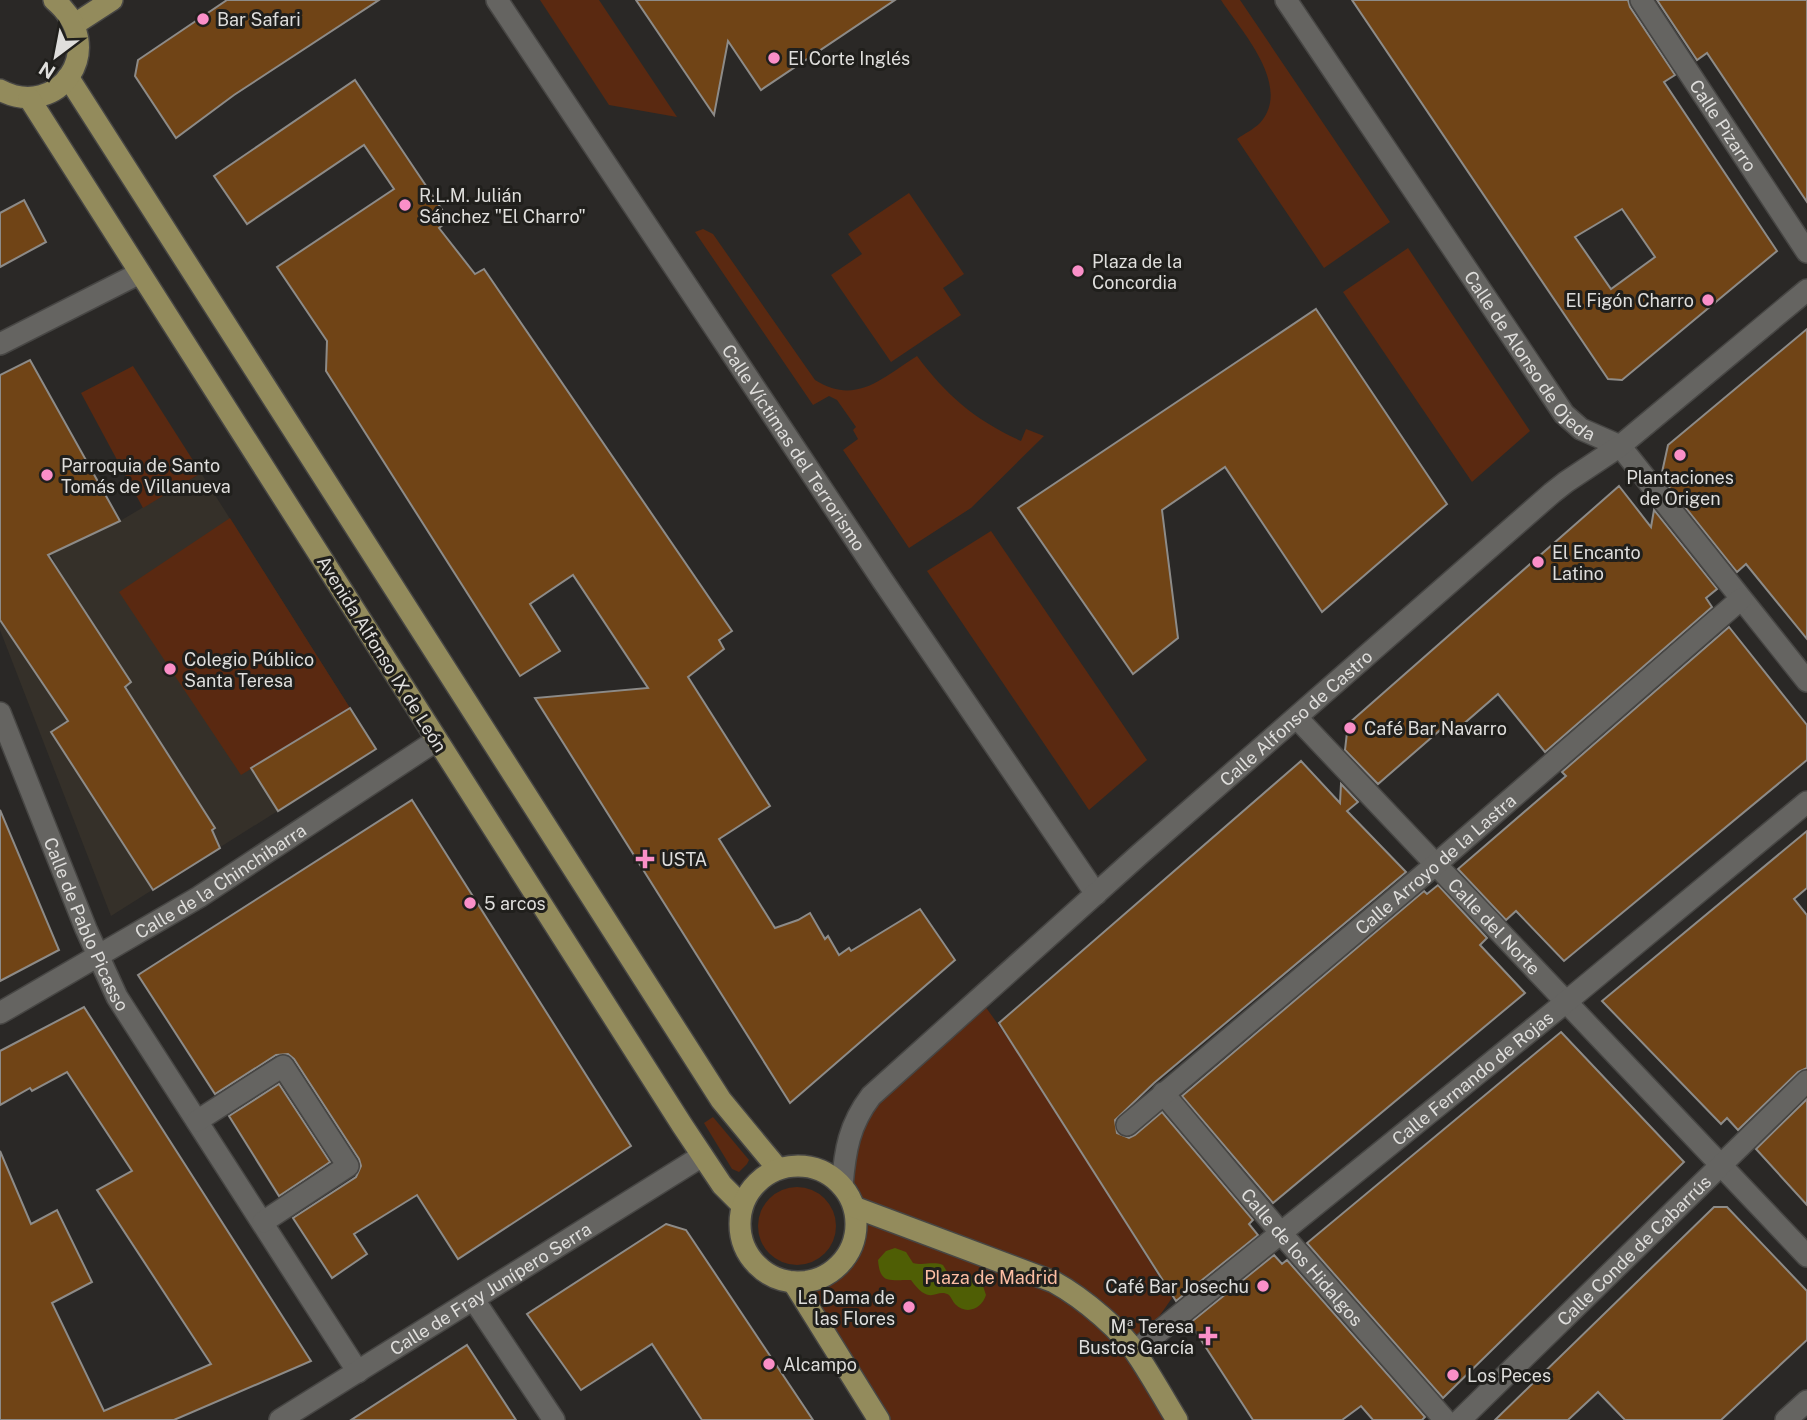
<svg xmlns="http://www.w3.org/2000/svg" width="1807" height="1420" font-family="'Public Sans',sans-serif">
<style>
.built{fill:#353029}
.green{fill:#5a2911}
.water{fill:#4f5e05}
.building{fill:#704416;stroke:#8d8b88;stroke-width:2;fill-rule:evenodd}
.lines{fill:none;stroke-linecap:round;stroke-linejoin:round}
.minor-casing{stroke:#474644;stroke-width:24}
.major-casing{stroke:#474644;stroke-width:24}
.minor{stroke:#656461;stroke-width:21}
.major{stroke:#938b5c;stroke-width:21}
.poi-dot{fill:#fa8fc8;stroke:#201f1c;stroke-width:2.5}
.labels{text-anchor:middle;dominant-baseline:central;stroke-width:6;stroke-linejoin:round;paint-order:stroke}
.poi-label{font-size:18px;fill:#dfdedc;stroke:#201f1c;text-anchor:start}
.street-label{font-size:18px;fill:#dfdedc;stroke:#201f1c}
.park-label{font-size:18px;fill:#fcbea3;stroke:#201f1c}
</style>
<rect width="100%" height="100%" fill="#2a2826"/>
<path class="built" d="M 201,473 L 376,749 L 111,916 L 0,630 L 0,612 L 65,588 L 51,554 L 120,521 Z"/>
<g class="green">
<path d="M 540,0 L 599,0 L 677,117 L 609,105 Z"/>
<path d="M 1221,0 L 1240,0 L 1390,222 L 1324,268 L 1237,139 C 1244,134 1254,129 1260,123 C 1293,86 1241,31 1221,0 Z"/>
<path d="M 909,193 L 964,274 L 943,288 L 961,315 L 891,362 L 831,275 L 862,254 L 848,234 Z"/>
<path d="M 703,229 L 713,234 L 815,380 C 856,406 882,378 917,356 C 947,396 975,420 1021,441 L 1026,429 L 1044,436 L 971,508 L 909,548 L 843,450 L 858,439 L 853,430 L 856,427 L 837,400 L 829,396 L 813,405 L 695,232 Z"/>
<path d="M 1408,248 L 1530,431 L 1472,482 L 1343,292 Z"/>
<path d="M 133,366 L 201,473 L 143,508 L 81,393 Z"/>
<path d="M 230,518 L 350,708 L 241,775 L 119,592 Z"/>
<path d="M 991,531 L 1147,760 L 1089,810 L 927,571 Z"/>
<path d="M 979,998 C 1049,1093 1109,1197 1172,1298 L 1135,1351 L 1171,1420 L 879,1420 L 793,1282 L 811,1281 L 829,1273 L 843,1261 L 853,1245 L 857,1226 L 854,1207 L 842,1186 L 851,1128 Z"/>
<path d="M 713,1117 L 749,1160 L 747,1164 L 739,1172 L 732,1169 L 704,1123 Z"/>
<circle cx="797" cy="1226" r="39"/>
</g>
<path class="water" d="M 895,1248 L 906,1252 L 913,1263 C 924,1266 932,1261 943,1265 L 949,1275 L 958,1279 L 968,1276 L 976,1277 L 982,1283 L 986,1295 C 982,1308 967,1316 955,1304 C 953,1302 951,1297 949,1295 C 936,1287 931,1308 911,1280 C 891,1279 880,1286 878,1260 L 886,1251 Z"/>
<g class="building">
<path d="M 227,0 L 379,0 L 234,95 L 176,138 L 135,76 L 138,60 Z"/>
<path d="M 636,0 L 895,0 L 761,90 L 728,41 L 714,115 Z"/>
<path d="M 1352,0 L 1628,0 L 1630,7 L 1675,75 L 1664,82 L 1777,251 L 1622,380 L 1608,379 ZM 1622,209 L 1655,257 L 1611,289 L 1575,237 Z"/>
<path d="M 1657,0 L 1807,0 L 1807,202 L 1707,53 L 1697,60 Z"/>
<path d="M 355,80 L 449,220 L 439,228 L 475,274 L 484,269 L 732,631 L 719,640 L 724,649 L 688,677 L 770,806 L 719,839 L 775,928 L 798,920 L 810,913 L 825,939 L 828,936 L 839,955 L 849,948 L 851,951 L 920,909 L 955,960 L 790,1103 L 535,698 L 648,688 L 573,575 L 530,604 L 560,651 L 520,676 L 326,371 L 327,341 L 277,267 L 394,189 L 364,145 L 247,224 L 214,176 Z"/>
<path d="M 24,200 L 46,242 L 0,267 L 0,213 Z"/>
<path d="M 1316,309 L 1447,504 L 1322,612 L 1225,467 L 1162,510 L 1178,638 L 1133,674 L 1018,508 Z"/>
<path d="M 1807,329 L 1807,639 L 1746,564 L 1737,572 L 1661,477 L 1668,445 Z"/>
<path d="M 30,360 L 120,521 L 48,555 L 131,682 L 125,687 L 215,828 L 212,830 L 220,848 L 153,890 L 51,732 L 68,721 L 0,620 L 0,375 Z"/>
<path d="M 1619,486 L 1651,527 L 1654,510 L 1717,589 L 1706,598 L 1712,607 L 1545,752 L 1498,694 L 1453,733 L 1446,725 L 1378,784 L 1345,750 L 1348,724 Z"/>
<path d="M 1729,627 L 1807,725 L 1807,760 L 1564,961 L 1516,911 L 1506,920 L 1458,869 L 1566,776 L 1562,772 Z"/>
<path d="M 350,708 L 376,749 L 278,811 L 251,768 Z"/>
<path d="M 1301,761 L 1340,803 L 1341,784 L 1358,802 L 1347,811 L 1406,872 L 1154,1083 L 1115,1120 L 1117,1133 L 1129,1138 L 1135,1135 L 1162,1112 L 1253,1220 L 1249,1224 L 1258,1235 L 1176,1301 L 999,1023 Z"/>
<path d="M 412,800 L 631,1146 L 458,1259 L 417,1195 L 354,1234 L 367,1254 L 332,1278 L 293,1218 L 356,1177 L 361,1166 L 359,1159 L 294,1059 L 288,1054 L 276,1055 L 215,1094 L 138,975 Z"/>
<path d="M 0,810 L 59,950 L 0,981 Z"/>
<path d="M 1807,831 L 1807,888 L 1794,899 L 1807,915 L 1807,1068 L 1798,1072 L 1738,1130 L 1727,1118 L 1721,1124 L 1602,1001 Z"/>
<path d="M 1438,885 L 1487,938 L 1480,945 L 1525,993 L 1273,1203 L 1182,1096 L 1424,891 L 1427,894 Z"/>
<path d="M 84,1007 L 311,1361 L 174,1420 L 0,1420 L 0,1151 L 31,1224 L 57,1210 L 92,1282 L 52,1303 L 104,1411 L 211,1364 L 97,1190 L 132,1171 L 67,1072 L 32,1091 L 30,1088 L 0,1105 L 0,1051 Z"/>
<path d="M 1561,1032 L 1684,1162 L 1443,1398 L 1307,1243 Z"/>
<path d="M 279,1084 L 330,1162 L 279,1196 L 229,1116 Z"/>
<path d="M 1807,1099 L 1807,1205 L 1756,1149 Z"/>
<path d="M 1714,1207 L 1727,1207 L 1807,1291 L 1807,1340 L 1721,1420 L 1625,1420 L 1598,1392 L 1568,1420 L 1495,1420 Z"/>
<path d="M 666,1224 L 686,1230 L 813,1420 L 702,1420 L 652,1344 L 581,1390 L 527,1314 Z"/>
<path d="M 1274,1255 L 1282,1264 L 1287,1260 L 1425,1417 L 1422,1420 L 1373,1420 L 1361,1406 L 1342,1420 L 1253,1420 L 1190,1323 Z"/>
<path d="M 467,1345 L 516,1420 L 351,1420 Z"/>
</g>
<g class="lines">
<defs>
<g id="minor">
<path id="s1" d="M 497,0 L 883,581 L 1096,894"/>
<path id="s2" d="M 1286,0 L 1564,414 L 1581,429 L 1620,446 L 1807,681"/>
<path id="s3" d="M 1641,0 L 1807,252"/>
<path d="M 0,344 L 140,273"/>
<path id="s4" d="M 0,713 L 86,929 L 117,997 L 358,1372"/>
<path id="s5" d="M 1297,718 L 1807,1256"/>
<path id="s6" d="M 0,1013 L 199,897 L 437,740"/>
<path id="s7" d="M 1163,1093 L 1280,1232 L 1445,1420"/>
<path d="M 197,1121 L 283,1066 L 348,1166 L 263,1222"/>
<path id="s8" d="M 1127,1125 L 1435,865 L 1741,599"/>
<path id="s9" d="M 842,1186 C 845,1150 849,1125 871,1096 L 1140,854 L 1552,493 L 1566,482 L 1620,446 L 1807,290"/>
<path d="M 474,1300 L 554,1420"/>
<path id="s10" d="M 1135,1351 L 1566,1002 L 1807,802"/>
<path id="s11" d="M 280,1420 L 702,1156"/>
<path id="s12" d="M 1460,1420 L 1807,1081"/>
<path d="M 1786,1420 L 1807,1401"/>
</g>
<g id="major">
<path d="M 75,24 L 112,0"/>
<path d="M 68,77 L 721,1100 L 778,1169"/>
<path d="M 0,90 C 58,121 111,48 54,0"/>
<path d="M 29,98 L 682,1125 L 722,1185 L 742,1205"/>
<circle cx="798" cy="1224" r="58"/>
<path d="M 854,1207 L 1054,1282 C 1083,1298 1123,1331 1140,1359 C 1153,1379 1165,1400 1177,1420"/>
<path d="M 793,1282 L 879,1420"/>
</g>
</defs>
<use href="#minor" class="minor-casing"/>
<use href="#major" class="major-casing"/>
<use href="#minor" class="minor"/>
<use href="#major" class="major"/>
</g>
<g class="poi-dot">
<circle cx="203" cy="19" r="7"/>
<circle cx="774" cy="58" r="7"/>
<circle cx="405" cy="205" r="7"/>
<circle cx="1078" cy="271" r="7"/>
<circle cx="1708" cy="300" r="7"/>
<circle cx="1680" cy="455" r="7"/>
<circle cx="47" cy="475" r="7"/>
<circle cx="1538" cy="562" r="7"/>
<circle cx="170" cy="669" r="7"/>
<circle cx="1350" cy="728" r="7"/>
<path d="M641.5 848.5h7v7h7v7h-7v7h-7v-7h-7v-7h7z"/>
<circle cx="470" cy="903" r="7"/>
<circle cx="1263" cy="1286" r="7"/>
<circle cx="909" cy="1307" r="7"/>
<path d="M1204.5 1325.5h7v7h7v7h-7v7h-7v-7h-7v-7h7z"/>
<circle cx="769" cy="1364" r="7"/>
<circle cx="1453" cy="1375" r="7"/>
</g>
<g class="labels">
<g class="poi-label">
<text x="217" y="19">Bar Safari</text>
<text x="788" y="58">El Corte Inglés</text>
<text x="419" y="195">R.L.M. Julián<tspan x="419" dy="21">Sánchez "El Charro"</tspan></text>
<text x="1092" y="261">Plaza de la<tspan x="1092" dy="21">Concordia</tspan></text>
<text x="1694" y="300" text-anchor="end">El Figón Charro</text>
<text x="61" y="465">Parroquia de Santo<tspan x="61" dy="21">Tomás de Villanueva</tspan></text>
<text x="1680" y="477" text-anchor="middle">Plantaciones<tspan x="1680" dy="21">de Origen</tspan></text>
<text x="1552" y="552">El Encanto<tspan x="1552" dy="21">Latino</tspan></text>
<text x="184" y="659">Colegio Público<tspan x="184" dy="21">Santa Teresa</tspan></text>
<text x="1364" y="728">Café Bar Navarro</text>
<text x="661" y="859">USTA</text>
<text x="484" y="903">5 arcos</text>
<text x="1249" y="1286" text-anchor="end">Café Bar Josechu</text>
<text x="895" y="1297" text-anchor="end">La Dama de<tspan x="895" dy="21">las Flores</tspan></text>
<text x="1194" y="1326" text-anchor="end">Mª Teresa<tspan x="1194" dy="21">Bustos García</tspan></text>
<text x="783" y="1364">Alcampo</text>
<text x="1467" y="1375">Los Peces</text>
</g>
<g class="street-label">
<text stroke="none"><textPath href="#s3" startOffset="150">Calle Pizarro</textPath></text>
<text stroke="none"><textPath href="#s2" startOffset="432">Calle de Alonso de Ojeda</textPath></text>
<text stroke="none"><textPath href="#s1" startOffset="537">Calle Víctimas del Terrorismo</textPath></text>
<text transform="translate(382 654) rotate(58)">Avenida Alfonso IX de León</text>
<text stroke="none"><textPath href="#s9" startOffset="665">Calle Alfonso de Castro</textPath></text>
<text stroke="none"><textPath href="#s8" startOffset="404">Calle Arroyo de la Lastra</textPath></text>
<text stroke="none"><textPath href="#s6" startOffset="257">Calle de la Chinchibarra</textPath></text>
<text stroke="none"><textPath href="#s4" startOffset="228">Calle de Pablo Picasso</textPath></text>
<text stroke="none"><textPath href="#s5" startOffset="287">Calle del Norte</textPath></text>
<text stroke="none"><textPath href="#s10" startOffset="434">Calle Fernando de Rojas</textPath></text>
<text stroke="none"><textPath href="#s12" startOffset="243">Calle Conde de Cabarrús</textPath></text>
<text stroke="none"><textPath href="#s7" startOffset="215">Calle de los Hidalgos</textPath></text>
<text stroke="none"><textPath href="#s11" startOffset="248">Calle de Fray Junípero Serra</textPath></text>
</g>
<g class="park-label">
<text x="991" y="1277">Plaza de Madrid</text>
</g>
</g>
<g transform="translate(56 56) rotate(212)" stroke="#201f1c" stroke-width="5" paint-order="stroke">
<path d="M0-5L12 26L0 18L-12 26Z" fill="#dfdedc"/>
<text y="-10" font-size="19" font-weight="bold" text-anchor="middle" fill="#dfdedc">N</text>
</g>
</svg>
